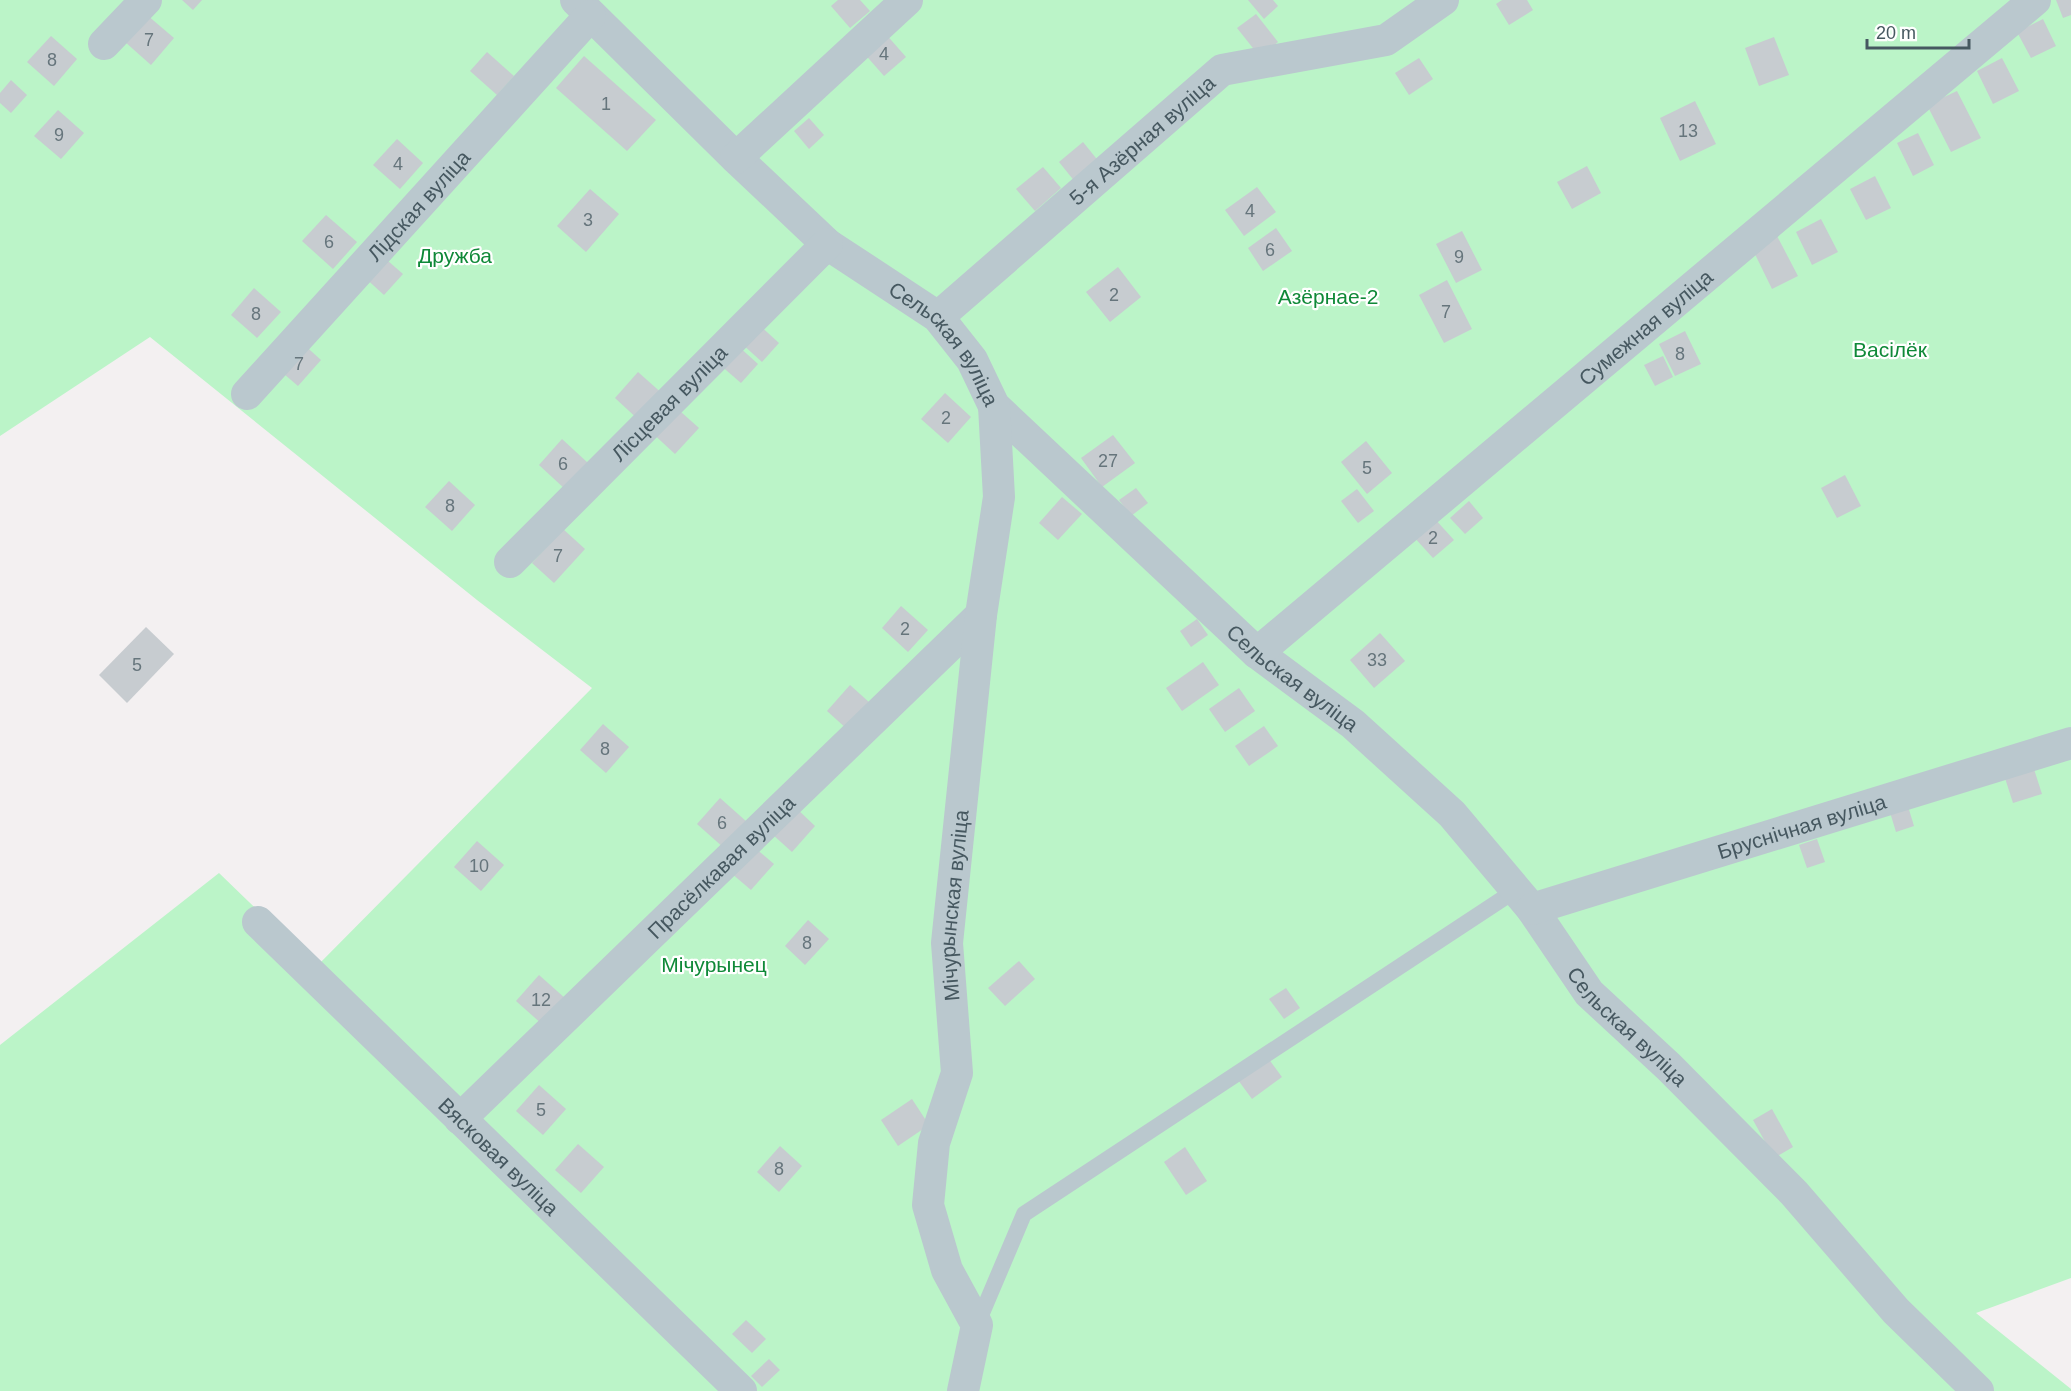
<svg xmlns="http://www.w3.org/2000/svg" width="2071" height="1391" font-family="Helvetica,sans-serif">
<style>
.green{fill:#bbf4c8}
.building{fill:#c7ccd0}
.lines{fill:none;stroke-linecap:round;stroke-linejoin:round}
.service{stroke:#bac8ce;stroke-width:16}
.minor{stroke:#bac8ce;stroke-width:32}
.labels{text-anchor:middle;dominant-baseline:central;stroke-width:4.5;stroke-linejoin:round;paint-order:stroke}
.number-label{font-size:18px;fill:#66757c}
.street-label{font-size:21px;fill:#465860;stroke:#fff}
.park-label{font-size:21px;fill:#0f8938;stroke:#fff}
</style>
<rect width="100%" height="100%" fill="#f3f0f1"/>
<path class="green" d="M 0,0 L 2071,0 L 2071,1278 L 1976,1313 L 2071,1389 L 2071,1391 L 0,1391 L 0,1045 L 219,873 L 316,967 L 592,688 L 477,600 L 150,337 L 0,436 Z"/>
<g class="building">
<path d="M 182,0 L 202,0 L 193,10 Z"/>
<path d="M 838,0 L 860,0 L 870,11 L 850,28 L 831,6 Z"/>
<path d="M 1248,0 L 1273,0 L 1278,6 L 1264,19 Z"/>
<path d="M 1502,0 L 1527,0 L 1533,10 L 1509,25 L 1496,4 Z"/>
<path d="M 2056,0 L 2071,0 L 2071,15 L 2063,18 Z"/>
<path d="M 1256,14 L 1278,42 L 1260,57 L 1237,28 Z"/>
<path d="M 147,15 L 174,38 L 151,65 L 124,41 Z"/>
<path d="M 2043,19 L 2056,46 L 2031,58 L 2017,32 Z"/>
<path d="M 884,32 L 906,57 L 884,76 L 862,51 Z"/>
<path d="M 51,36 L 77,59 L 54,86 L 27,62 Z"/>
<path d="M 1774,37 L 1789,75 L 1759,86 L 1745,48 Z"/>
<path d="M 487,52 L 514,76 L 497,95 L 470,71 Z"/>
<path d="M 584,56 L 656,120 L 627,151 L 556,88 Z"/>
<path d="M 1419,58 L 1433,79 L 1409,95 L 1395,73 Z"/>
<path d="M 2002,58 L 2019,91 L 1993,104 L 1977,71 Z"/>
<path d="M 11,80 L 27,95 L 11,113 L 0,103 L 0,93 Z"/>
<path d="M 1957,91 L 1981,138 L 1951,152 L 1927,105 Z"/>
<path d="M 1695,101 L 1716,144 L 1680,161 L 1660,118 Z"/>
<path d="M 58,110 L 84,133 L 61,159 L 34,136 Z"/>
<path d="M 809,118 L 824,135 L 809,149 L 794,131 Z"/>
<path d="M 1918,133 L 1934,165 L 1913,176 L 1897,143 Z"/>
<path d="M 397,139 L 423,163 L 400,189 L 373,165 Z"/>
<path d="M 1083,142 L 1100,163 L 1076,183 L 1059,162 Z"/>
<path d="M 1587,166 L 1601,193 L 1572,209 L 1557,182 Z"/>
<path d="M 1043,167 L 1061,188 L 1035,211 L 1016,189 Z"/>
<path d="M 1875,176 L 1891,208 L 1866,220 L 1850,189 Z"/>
<path d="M 1257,187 L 1276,212 L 1244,236 L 1225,210 Z"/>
<path d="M 590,189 L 619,214 L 586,252 L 557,226 Z"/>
<path d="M 326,215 L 357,242 L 333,269 L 302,241 Z"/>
<path d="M 1821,219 L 1838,252 L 1812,265 L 1796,232 Z"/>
<path d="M 1276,228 L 1292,251 L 1263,271 L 1248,248 Z"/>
<path d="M 1462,231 L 1482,270 L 1456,283 L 1436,244 Z"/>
<path d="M 1776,234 L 1798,276 L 1772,289 L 1751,246 Z"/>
<path d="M 380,254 L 403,274 L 384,295 L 362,275 Z"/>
<path d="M 1118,267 L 1141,297 L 1110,322 L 1086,292 Z"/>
<path d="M 1447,280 L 1472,329 L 1444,343 L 1419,295 Z"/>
<path d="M 254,288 L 281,312 L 257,338 L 231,315 Z"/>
<path d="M 758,324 L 779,343 L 762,362 L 741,343 Z"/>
<path d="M 1685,331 L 1701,364 L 1675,376 L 1659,344 Z"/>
<path d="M 301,342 L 321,360 L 298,386 L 277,368 Z"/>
<path d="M 737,345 L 758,364 L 741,383 L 719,364 Z"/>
<path d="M 1663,356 L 1673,377 L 1655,386 L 1644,365 Z"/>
<path d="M 638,372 L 665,396 L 641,422 L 615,398 Z"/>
<path d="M 945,393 L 971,417 L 948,443 L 921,419 Z"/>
<path d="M 672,404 L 699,428 L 675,454 L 649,430 Z"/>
<path d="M 1113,435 L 1135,463 L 1102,487 L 1081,458 Z"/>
<path d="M 562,439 L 588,463 L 565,489 L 539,465 Z"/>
<path d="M 1366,441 L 1392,473 L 1367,494 L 1341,462 Z"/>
<path d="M 1845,475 L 1861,506 L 1837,518 L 1821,488 Z"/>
<path d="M 449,481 L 475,505 L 452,531 L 425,507 Z"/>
<path d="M 1136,488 L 1148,503 L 1131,516 L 1119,500 Z"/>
<path d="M 1357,489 L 1374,511 L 1358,523 L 1341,501 Z"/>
<path d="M 1062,497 L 1082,514 L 1058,540 L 1039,523 Z"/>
<path d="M 1469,501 L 1483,518 L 1465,534 L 1450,518 Z"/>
<path d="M 1434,518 L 1454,540 L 1433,558 L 1413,536 Z"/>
<path d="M 563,529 L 585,549 L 554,583 L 532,563 Z"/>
<path d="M 901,606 L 928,630 L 908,652 L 882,628 Z"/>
<path d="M 1197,619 L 1208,635 L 1191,647 L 1180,631 Z"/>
<path d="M 146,627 L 174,654 L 127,703 L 99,675 Z"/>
<path d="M 1380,633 L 1405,661 L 1374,688 L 1350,660 Z"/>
<path d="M 1203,662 L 1219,685 L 1182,711 L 1166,688 Z"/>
<path d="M 850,685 L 870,703 L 847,729 L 827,711 Z"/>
<path d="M 1239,688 L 1255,711 L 1225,732 L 1209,709 Z"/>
<path d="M 603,724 L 629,747 L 606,773 L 580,750 Z"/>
<path d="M 1264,726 L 1278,746 L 1249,766 L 1235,746 Z"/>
<path d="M 2033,766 L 2042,794 L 2013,803 L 2004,775 Z"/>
<path d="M 720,798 L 747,822 L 724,848 L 697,824 Z"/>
<path d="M 1907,803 L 1914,826 L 1896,832 L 1889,809 Z"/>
<path d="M 795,807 L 815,826 L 792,852 L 772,834 Z"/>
<path d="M 1817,839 L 1825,862 L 1807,868 L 1799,845 Z"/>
<path d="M 477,841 L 504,865 L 481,891 L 454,867 Z"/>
<path d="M 754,847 L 774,864 L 751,890 L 731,873 Z"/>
<path d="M 808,920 L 829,939 L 805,965 L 785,946 Z"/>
<path d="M 1019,961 L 1035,979 L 1005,1006 L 988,988 Z"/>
<path d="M 539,975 L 566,999 L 543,1025 L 516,1001 Z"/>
<path d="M 1286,988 L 1300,1008 L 1284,1019 L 1269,999 Z"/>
<path d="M 1268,1058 L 1282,1077 L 1252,1099 L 1238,1080 Z"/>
<path d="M 539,1085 L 566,1109 L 543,1135 L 516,1111 Z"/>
<path d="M 912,1099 L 929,1125 L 898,1146 L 881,1120 Z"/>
<path d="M 1772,1109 L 1793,1147 L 1774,1158 L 1753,1120 Z"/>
<path d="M 578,1144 L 604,1167 L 581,1193 L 555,1170 Z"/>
<path d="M 780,1146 L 802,1166 L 779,1192 L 757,1172 Z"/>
<path d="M 1185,1147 L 1207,1181 L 1186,1195 L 1164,1162 Z"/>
<path d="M 746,1320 L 766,1339 L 752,1353 L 732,1334 Z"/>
<path d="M 769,1359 L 780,1370 L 762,1387 L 751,1376 Z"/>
</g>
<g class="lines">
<path class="service" d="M 977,1325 L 1024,1214 L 1516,890"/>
<g class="minor">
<path id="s1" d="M 576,0 L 736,158 L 827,244 L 938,317 L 972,360 L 994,406 L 1257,653 L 1353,724 L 1452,814 L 1532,909 L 1589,993 L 1669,1067 L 1794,1193 L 1896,1311 L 1978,1391"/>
<path d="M 104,44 L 146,0"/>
<path d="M 736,158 L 907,0"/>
<path id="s2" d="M 938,317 L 1222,70 L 1386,40 L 1443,0"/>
<path id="s3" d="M 247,394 L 590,16"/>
<path id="s4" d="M 510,562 L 827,244"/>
<path id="s5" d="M 1257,653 L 2035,0"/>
<path id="s6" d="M 1532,909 L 2071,743"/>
<path id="s7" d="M 258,922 L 741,1391"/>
<path id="s8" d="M 460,1119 L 981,615"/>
<path id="s9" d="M 963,1391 L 977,1325 L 947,1270 L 928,1205 L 934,1143 L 957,1073 L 947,943 L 981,615 L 999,497 L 994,406"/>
</g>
</g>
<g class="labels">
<g class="number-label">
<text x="149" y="40">7</text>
<text x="884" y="54">4</text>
<text x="52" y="60">8</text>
<text x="606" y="104">1</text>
<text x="1688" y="131">13</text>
<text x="59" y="135">9</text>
<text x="398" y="164">4</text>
<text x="1250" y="211">4</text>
<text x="588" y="220">3</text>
<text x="329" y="242">6</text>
<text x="1270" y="250">6</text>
<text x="1459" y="257">9</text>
<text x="1114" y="295">2</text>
<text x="1446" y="312">7</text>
<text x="256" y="314">8</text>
<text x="1680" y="354">8</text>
<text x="299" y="364">7</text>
<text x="946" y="418">2</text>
<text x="1108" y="461">27</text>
<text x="563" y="464">6</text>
<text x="1367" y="468">5</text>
<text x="450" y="506">8</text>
<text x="1433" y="538">2</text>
<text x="558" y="556">7</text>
<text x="905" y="629">2</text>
<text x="1377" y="660">33</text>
<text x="137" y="665">5</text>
<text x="605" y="749">8</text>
<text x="722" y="823">6</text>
<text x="479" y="866">10</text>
<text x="807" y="943">8</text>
<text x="541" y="1000">12</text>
<text x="541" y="1110">5</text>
<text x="779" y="1169">8</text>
</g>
<g class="street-label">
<text stroke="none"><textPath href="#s2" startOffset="270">5-я Азёрная вуліца</textPath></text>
<text stroke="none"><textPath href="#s3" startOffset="255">Лідская вуліца</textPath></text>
<text stroke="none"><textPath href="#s5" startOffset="507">Сумежная вуліца</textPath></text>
<text stroke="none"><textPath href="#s1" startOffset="507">Сельская вуліца</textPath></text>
<text stroke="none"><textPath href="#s4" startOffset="225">Лісцевая вуліца</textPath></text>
<text stroke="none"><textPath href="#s1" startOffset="993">Сельская вуліца</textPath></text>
<text stroke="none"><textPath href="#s6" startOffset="282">Бруснічная вуліца</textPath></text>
<text stroke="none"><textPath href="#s8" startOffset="363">Прасёлкавая вуліца</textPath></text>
<text stroke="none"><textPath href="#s9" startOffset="502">Мічурынская вуліца</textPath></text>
<text stroke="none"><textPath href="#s1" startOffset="1479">Сельская вуліца</textPath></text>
<text stroke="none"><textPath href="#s7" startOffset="336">Вясковая вуліца</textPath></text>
</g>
<g class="park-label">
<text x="455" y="255">Дружба</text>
<text x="1328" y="296">Азёрнае-2</text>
<text x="1890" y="349">Васілёк</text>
<text x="714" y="964">Мічурынец</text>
</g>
</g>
<path d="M1867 39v9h102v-9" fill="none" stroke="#465860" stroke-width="3"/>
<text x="1876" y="39" font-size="18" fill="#465860" stroke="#ffffff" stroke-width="4.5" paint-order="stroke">20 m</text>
</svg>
